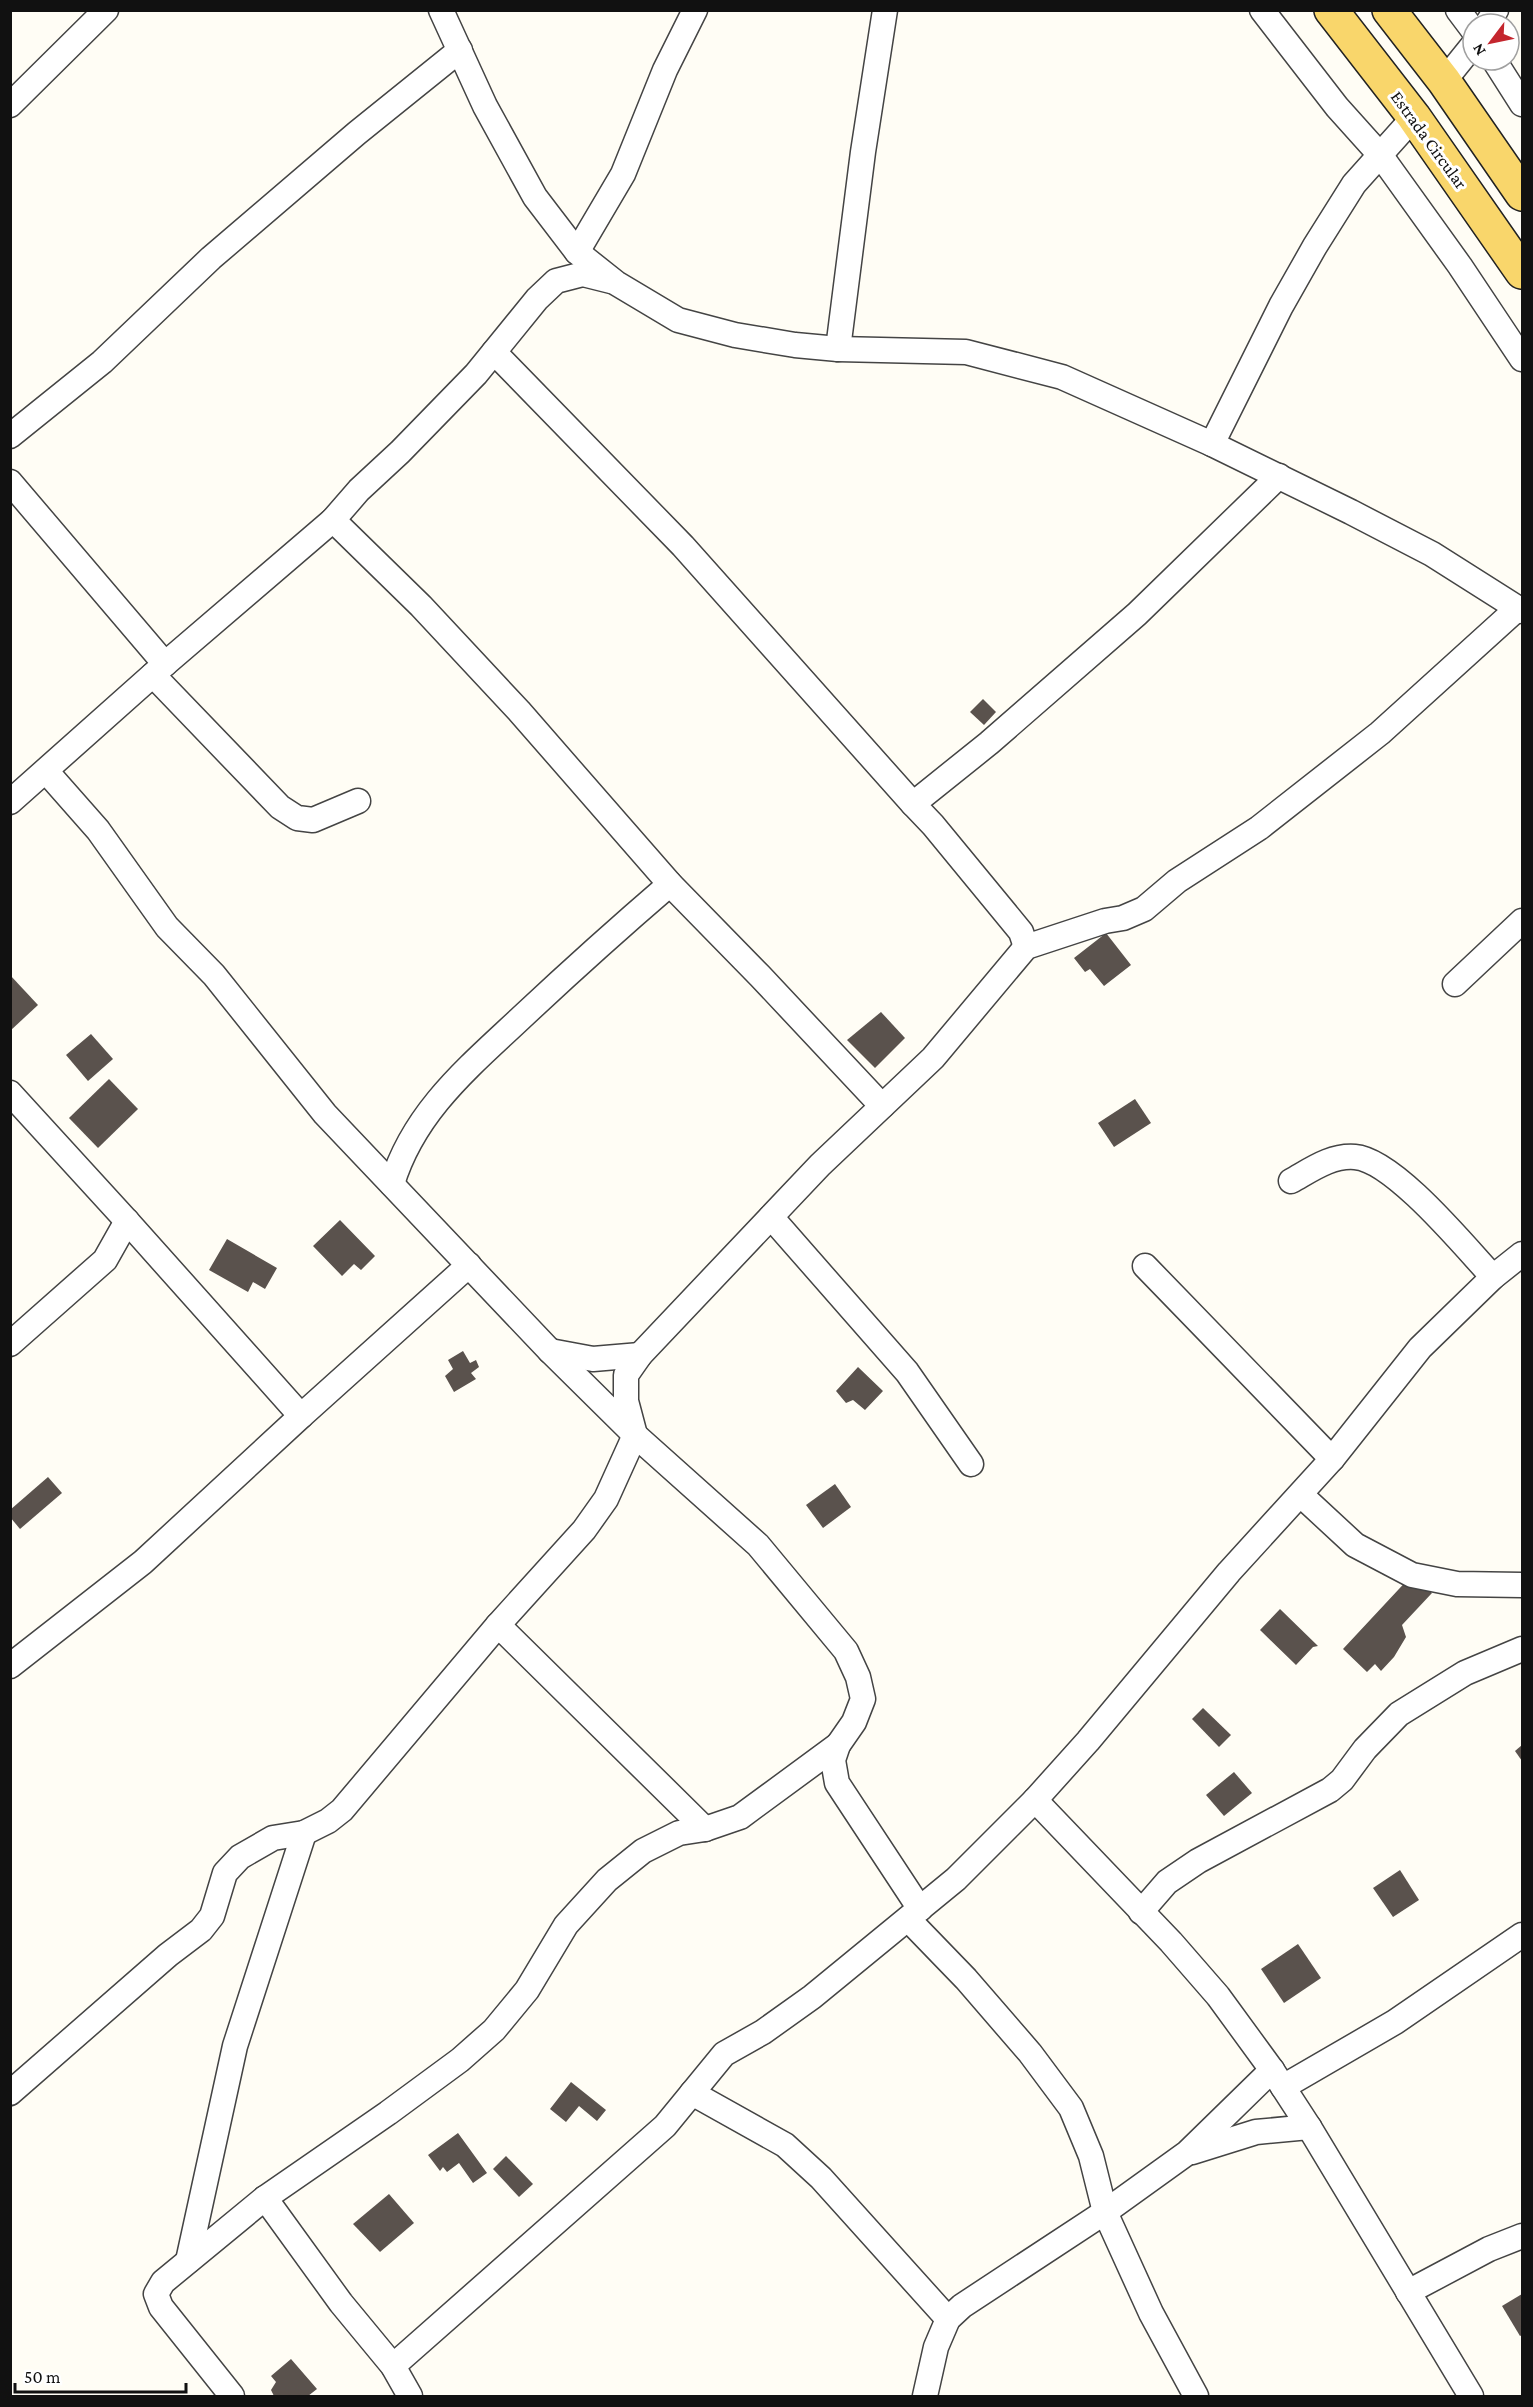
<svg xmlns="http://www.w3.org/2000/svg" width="1533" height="2407" font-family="'Crimson Pro',serif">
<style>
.building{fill:#5a524d}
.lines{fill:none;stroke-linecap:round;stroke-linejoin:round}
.street-casing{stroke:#444;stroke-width:27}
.primary-casing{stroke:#222;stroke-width:36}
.street{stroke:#fff;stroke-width:24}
.primary{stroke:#f9d66b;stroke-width:33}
.labels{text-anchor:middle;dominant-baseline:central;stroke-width:6;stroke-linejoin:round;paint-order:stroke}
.street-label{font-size:18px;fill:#111;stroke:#fff}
</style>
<rect width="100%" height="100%" fill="#fffdf5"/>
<g class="building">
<path d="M 983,699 L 996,712 L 984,725 L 970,712 Z"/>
<path d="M 1106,933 L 1131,965 L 1104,986 L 1090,969 L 1085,972 L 1074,958 Z"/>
<path d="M 10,975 L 38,1005 L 10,1031 Z"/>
<path d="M 881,1012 L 905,1038 L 875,1068 L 847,1040 Z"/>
<path d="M 91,1034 L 113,1059 L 88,1081 L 66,1055 Z"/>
<path d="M 109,1079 L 138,1109 L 98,1148 L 69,1118 Z"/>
<path d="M 1135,1099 L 1151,1123 L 1114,1147 L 1098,1123 Z"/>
<path d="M 340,1220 L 375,1256 L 361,1270 L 354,1264 L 342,1276 L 313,1246 Z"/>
<path d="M 227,1239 L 277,1268 L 265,1289 L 253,1282 L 248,1292 L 209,1270 Z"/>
<path d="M 463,1351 L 470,1363 L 476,1360 L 479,1367 L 471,1373 L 476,1379 L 454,1392 L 445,1376 L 453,1369 L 448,1360 Z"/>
<path d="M 858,1367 L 883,1391 L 865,1410 L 853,1400 L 846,1403 L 836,1391 Z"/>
<path d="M 48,1477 L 62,1493 L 20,1529 L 10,1517 L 10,1510 Z"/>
<path d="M 835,1484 L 851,1507 L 823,1528 L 806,1505 Z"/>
<path d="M 1412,1575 L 1432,1593 L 1402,1625 L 1406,1637 L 1394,1657 L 1381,1671 L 1375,1664 L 1367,1672 L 1343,1649 Z"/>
<path d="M 1280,1609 L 1318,1646 L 1313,1647 L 1296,1665 L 1260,1630 Z"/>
<path d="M 1203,1708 L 1231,1735 L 1219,1747 L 1192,1719 Z"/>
<path d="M 1522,1745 L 1522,1761 L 1515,1751 Z"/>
<path d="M 1234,1772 L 1252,1793 L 1224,1816 L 1206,1795 Z"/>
<path d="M 1400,1870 L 1419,1900 L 1393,1917 L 1373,1888 Z"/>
<path d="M 1298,1944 L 1321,1978 L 1284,2003 L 1261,1969 Z"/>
<path d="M 571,2082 L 606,2110 L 597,2121 L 579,2106 L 566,2122 L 550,2109 Z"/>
<path d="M 458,2133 L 487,2173 L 473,2183 L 459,2163 L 447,2172 L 443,2167 L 440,2171 L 428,2155 Z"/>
<path d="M 506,2156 L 533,2184 L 519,2197 L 493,2169 Z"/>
<path d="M 389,2194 L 414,2223 L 380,2252 L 353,2224 Z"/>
<path d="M 1522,2294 L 1522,2335 L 1520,2336 L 1502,2306 Z"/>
<path d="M 291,2359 L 317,2389 L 308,2396 L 274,2396 L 271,2390 L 276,2382 L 271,2376 Z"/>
</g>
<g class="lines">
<defs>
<g id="street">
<path d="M 441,10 L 485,106 L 535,197 L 577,252 L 616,283 L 678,320 L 735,335 L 795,345 L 838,349 L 966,352 L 1062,377 L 1212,444 L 1351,512 L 1432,554 L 1522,611"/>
<path d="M 1262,10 L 1337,107 L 1381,156 L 1460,266 L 1522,359"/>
<path d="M 1458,10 L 1473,30"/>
<path d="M 1487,24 L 1496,10"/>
<path d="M 1494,60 L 1522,104"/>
<path d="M 1444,81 L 1473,45"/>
<path d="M 10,105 L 106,10"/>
<path d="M 577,252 L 623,174 L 665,70 L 695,10"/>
<path d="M 838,349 L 863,152 L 885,10"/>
<path d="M 494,352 L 683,546 L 913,804"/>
<path d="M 10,436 L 102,362 L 211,258 L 357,133 L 460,50"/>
<path d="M 1212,444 L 1281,306 L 1315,246 L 1354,184 L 1414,117"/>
<path d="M 10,482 L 165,664"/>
<path d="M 333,520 L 421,606 L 519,711 L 670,884 L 760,976 L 882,1106"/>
<path d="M 153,675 L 280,807 L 297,818 L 313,820 L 358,801"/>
<path d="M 46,771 L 98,830 L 167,927 L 214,975 L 325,1114 L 550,1351 L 635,1435 L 758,1545 L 846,1651 L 858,1677 L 863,1699 L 854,1722 L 838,1745 L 833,1760 L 837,1783 L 920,1909"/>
<path d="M 10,802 L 165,664 L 333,520 L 359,490 L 400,452 L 476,374 L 537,299 L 556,281 L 583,274 L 611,281"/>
<path d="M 1026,947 L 1021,932 L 933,825 L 913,804 L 989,743 L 1137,614 L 1279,476"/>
<path d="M 1455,984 L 1522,921"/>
<path d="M 10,1093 L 127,1221 L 301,1416 L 469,1265"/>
<path d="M 1291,1181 C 1311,1170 1331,1155 1355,1157 C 1394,1160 1465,1247 1493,1277"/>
<path d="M 392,1184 C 414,1111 470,1066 523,1016 C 571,971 620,927 670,884"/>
<path d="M 771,1217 L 907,1372 L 971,1464"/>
<path d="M 1145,1266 L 1332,1459"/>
<path d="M 10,1344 L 105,1260 L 127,1221"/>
<path d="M 550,1351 L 593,1359 L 640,1355"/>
<path d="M 1301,1495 L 1355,1545 L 1412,1575 L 1457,1584 L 1522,1585"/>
<path d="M 498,1625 L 705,1829"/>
<path d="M 10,1666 L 143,1562 L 301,1416"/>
<path d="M 1035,1800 L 1171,1942 L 1218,1996 L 1272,2070 L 1309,2127 L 1471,2396"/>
<path d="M 1141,1912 L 1167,1882 L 1198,1861 L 1330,1790 L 1342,1780 L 1365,1749 L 1399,1714 L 1465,1673 L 1522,1649"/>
<path d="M 908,1919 L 966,1979 L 1030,2053 L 1071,2108 L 1091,2156 L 1105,2212 L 1151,2313 L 1196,2396"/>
<path d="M 1283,2087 L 1395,2022 L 1522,1935"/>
<path d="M 10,2093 L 168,1955 L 201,1930 L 212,1916 L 225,1873 L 240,1857 L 273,1838 L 304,1833 L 328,1821 L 342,1810 L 498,1625 L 584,1530 L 606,1499 L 635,1435 L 626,1401 L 626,1375 L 640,1355 L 820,1165 L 933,1058 L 1026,947 L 1105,921 L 1123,918 L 1144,909 L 1177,881 L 1259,828 L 1380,733 L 1518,608"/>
<path d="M 692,2093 L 785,2145 L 821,2178 L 948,2319"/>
<path d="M 1192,2152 L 1256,2132 L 1309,2127"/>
<path d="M 265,2198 L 341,2303 L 393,2366 L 410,2396"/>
<path d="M 188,2261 L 235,2046 L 304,1833"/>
<path d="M 1408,2292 L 1489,2249 L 1522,2236"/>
<path d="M 393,2366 L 665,2126 L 724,2054 L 763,2032 L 812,1997 L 956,1879 L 1035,1800 L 1088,1741 L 1229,1572 L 1332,1459 L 1420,1348 L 1493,1277 L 1522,1254"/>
<path d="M 232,2396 L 161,2307 L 156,2294 L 163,2282 L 265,2198 L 388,2113 L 460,2060 L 494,2030 L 527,1990 L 566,1925 L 607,1880 L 643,1851 L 679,1833 L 705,1829 L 740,1817 L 838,1745"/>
<path d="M 925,2396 L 936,2347 L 948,2319 L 962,2306 L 1105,2212 L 1187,2153 L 1272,2070"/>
</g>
<g id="primary">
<path d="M 1331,10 L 1414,117 L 1522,272"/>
<path d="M 1389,10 L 1444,81 L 1522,194"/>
</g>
</defs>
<use href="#street" class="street-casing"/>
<use href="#primary" class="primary-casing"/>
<use href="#street" class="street"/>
<use href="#primary" class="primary"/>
</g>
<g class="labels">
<g class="street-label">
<text transform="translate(1429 140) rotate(54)">Estrada Circular</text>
</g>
</g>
<rect width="1533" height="2407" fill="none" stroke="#111111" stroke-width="24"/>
<g transform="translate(1491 42) rotate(238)"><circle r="28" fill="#ffffff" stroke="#a0a0a0" stroke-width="1.5"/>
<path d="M0-4.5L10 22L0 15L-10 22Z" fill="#c4262e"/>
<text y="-9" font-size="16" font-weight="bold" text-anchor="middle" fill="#111111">N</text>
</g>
<path d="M15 2383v9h171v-9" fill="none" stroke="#111111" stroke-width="3"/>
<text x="24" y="2383" font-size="18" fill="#111111" stroke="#ffffff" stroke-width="4.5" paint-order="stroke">50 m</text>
</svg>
